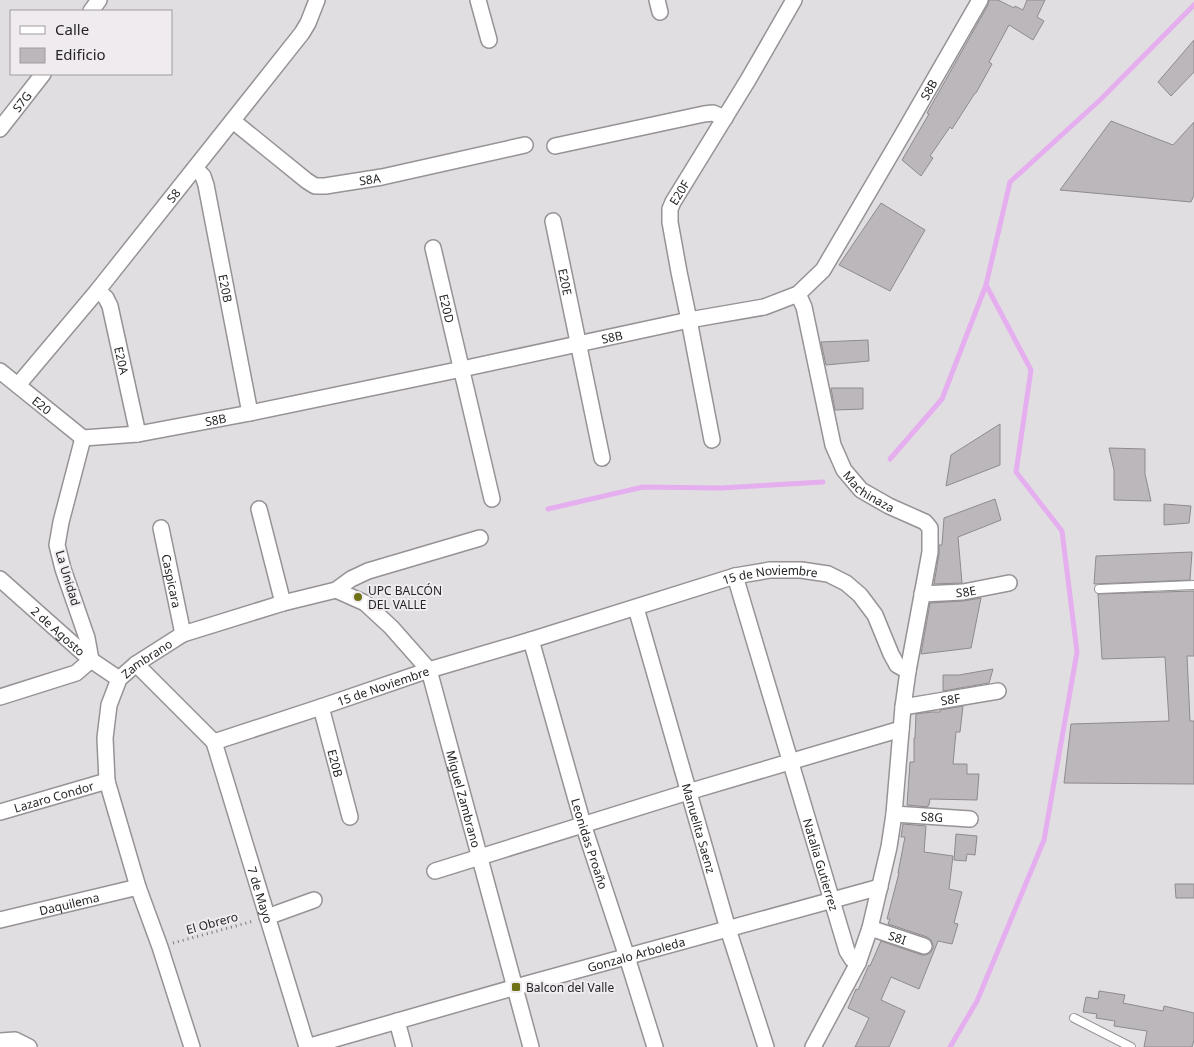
<svg xmlns="http://www.w3.org/2000/svg" width="1194" height="1047" font-family="'Noto Sans',sans-serif">
<style>
.lines{fill:none;stroke-linecap:round;stroke-linejoin:round}
.stream{stroke:#e5aeef;stroke-width:5}
.building{fill:#bbb7bb;stroke:#8e8b8f}
.service-casing{stroke:#969296;stroke-width:10}
.minor-casing{stroke:#969296;stroke-width:18}
.path{stroke:#7c797c;stroke-width:3;stroke-dasharray:1 4;stroke-linecap:butt}
.service{stroke:#fff;stroke-width:8}
.minor{stroke:#fff;stroke-width:15}
.poi-dot{fill:#6f7116;stroke:#efebef;stroke-width:2}
.labels{text-anchor:middle;dominant-baseline:central;stroke-width:4;stroke-linejoin:round;paint-order:stroke}
.street-label{font-size:12px;fill:#272527;stroke:#efebef}
.poi-label{font-size:12px;fill:#272527;stroke:#efebef;text-anchor:start}
</style>
<rect width="100%" height="100%" fill="#e1dee2"/>
<g class="lines">
<g class="stream">
<path d="M 890,459 L 942,399 L 986,285"/>
<path d="M 548,509 L 643,487 L 720,488 L 823,482"/>
<path d="M 950,1047 L 977,1001 L 1044,840 L 1077,652 L 1062,531 L 1016,472 L 1031,370 L 986,285 L 1010,182 L 1100,100 L 1194,5"/>
</g>
</g>
<g class="building">
<path d="M 989,0 L 998,0 L 1014,8 L 1015,6 L 1023,10 L 1027,0 L 1045,0 L 1037,17 L 1044,21 L 1033,40 L 1009,25 L 989,62 L 992,64 L 976,93 L 975,93 L 952,129 L 950,127 L 930,156 L 933,158 L 921,176 L 902,160 L 929,114 L 927,113 L 988,5 Z"/>
<path d="M 1194,40 L 1194,72 L 1171,96 L 1158,82 Z"/>
<path d="M 1111,121 L 1173,145 L 1194,122 L 1194,195 L 1191,202 L 1060,190 Z"/>
<path d="M 881,203 L 925,230 L 890,291 L 839,265 Z"/>
<path d="M 868,340 L 869,361 L 826,365 L 821,342 Z"/>
<path d="M 831,388 L 863,388 L 863,409 L 835,410 Z"/>
<path d="M 1000,424 L 1000,465 L 946,486 L 951,455 Z"/>
<path d="M 1109,448 L 1145,449 L 1145,474 L 1151,501 L 1114,500 L 1114,470 Z"/>
<path d="M 995,499 L 1001,520 L 958,537 L 962,583 L 934,584 L 939,554 L 939,545 L 942,545 L 944,518 Z"/>
<path d="M 1164,504 L 1191,506 L 1189,523 L 1164,525 Z"/>
<path d="M 1192,552 L 1190,580 L 1094,584 L 1096,556 Z"/>
<path d="M 1194,591 L 1194,656 L 1187,656 L 1190,721 L 1194,721 L 1194,784 L 1064,783 L 1071,724 L 1169,721 L 1165,657 L 1102,659 L 1098,594 Z"/>
<path d="M 981,598 L 971,648 L 921,654 L 930,603 L 963,601 Z"/>
<path d="M 993,669 L 989,683 L 943,691 L 943,675 L 959,675 Z"/>
<path d="M 963,706 L 960,732 L 956,732 L 953,764 L 967,764 L 967,774 L 979,774 L 977,800 L 930,799 L 929,805 L 928,805 L 928,807 L 907,805 L 910,762 L 914,762 L 914,738 L 915,738 L 916,714 L 932,712 L 940,712 L 940,710 Z"/>
<path d="M 903,824 L 926,826 L 924,852 L 953,856 L 949,889 L 962,892 L 954,923 L 958,924 L 952,944 L 938,941 L 919,989 L 891,977 L 881,1000 L 905,1011 L 889,1047 L 855,1047 L 869,1018 L 848,1008 L 856,989 L 858,990 L 869,965 L 870,966 L 881,941 L 922,955 L 925,955 L 930,953 L 933,948 L 933,945 L 931,940 L 927,937 L 888,924 L 890,919 L 887,919 L 899,873 L 898,873 L 905,837 L 901,837 Z"/>
<path d="M 956,834 L 977,836 L 975,855 L 967,854 L 966,861 L 954,860 Z"/>
<path d="M 1175,884 L 1194,884 L 1194,898 L 1176,898 Z"/>
<path d="M 1099,991 L 1125,995 L 1123,1003 L 1163,1011 L 1164,1006 L 1194,1013 L 1194,1040 L 1192,1047 L 1144,1047 L 1147,1031 L 1114,1026 L 1115,1021 L 1096,1018 L 1097,1014 L 1083,1012 L 1086,997 L 1098,999 Z"/>
</g>
<g class="lines">
<defs>
<g id="service">
<path d="M 1099,589 L 1194,585"/>
<path d="M 1074,1018 L 1131,1047"/>
</g>
<g id="minor">
<path d="M 478,0 L 489,40"/>
<path d="M 657,0 L 660,12"/>
<path d="M 91,11 L 99,0"/>
<path id="s1" d="M 233,121 L 307,181 L 315,186 L 325,186 L 382,177 L 525,145"/>
<path id="s2" d="M 0,129 L 43,74"/>
<path d="M 555,146 L 704,114 L 713,113 L 725,118"/>
<path id="s3" d="M 195,168 L 203,176 L 206,185 L 250,413"/>
<path id="s4" d="M 553,221 L 602,458"/>
<path id="s5" d="M 433,248 L 492,499"/>
<path id="s6" d="M 98,290 L 106,298 L 110,306 L 138,434"/>
<path id="s7" d="M 798,294 L 804,307 L 833,445 L 844,470 L 861,490 L 889,506 L 925,522 L 930,528 L 930,552 L 908,671 L 903,707 L 894,814 L 889,847 L 870,928 L 858,963 L 813,1047"/>
<path id="s8" d="M 0,371 L 83,438"/>
<path id="s9" d="M 18,385 L 98,290 L 302,33 L 308,23 L 317,0"/>
<path id="s10" d="M 83,438 L 138,434 L 250,413 L 462,369 L 689,320 L 764,307 L 798,294 L 823,270 L 901,137 L 980,0"/>
<path id="s11" d="M 712,440 L 689,320 L 679,272 L 670,222 L 670,209 L 673,202 L 748,80 L 794,0"/>
<path d="M 259,509 L 283,603"/>
<path id="s12" d="M 161,528 L 183,634"/>
<path id="s13" d="M 735,576 L 847,951 L 852,959 L 858,963"/>
<path id="s14" d="M 0,579 L 91,660 L 119,679"/>
<path id="s15" d="M 336,590 L 365,603 L 391,627 L 429,670 L 531,1047"/>
<path id="s16" d="M 922,594 L 963,592 L 1009,583"/>
<path id="s17" d="M 636,608 L 728,929 L 766,1047"/>
<path id="s18" d="M 531,640 L 583,824 L 627,957 L 655,1047"/>
<path id="s19" d="M 136,664 L 214,742 L 307,1047"/>
<path d="M 0,697 L 76,673 L 91,660 L 87,638 L 63,569 L 57,545 L 61,522 L 83,438"/>
<path id="s20" d="M 321,707 L 350,817"/>
<path id="s21" d="M 903,707 L 998,691"/>
<path id="s22" d="M 214,742 L 321,707 L 429,670 L 531,640 L 735,576 L 770,570 L 801,570 L 828,574 L 846,583 L 860,595 L 875,615 L 891,654 L 897,665 L 908,671"/>
<path id="s23" d="M 0,812 L 107,781"/>
<path id="s24" d="M 894,814 L 970,819"/>
<path d="M 435,871 L 688,792 L 901,729"/>
<path d="M 267,917 L 314,900"/>
<path id="s25" d="M 0,920 L 138,887"/>
<path id="s26" d="M 870,928 L 924,946"/>
<path d="M 397,1021 L 404,1047"/>
<path d="M 0,1041 L 15,1040 L 29,1047"/>
<path id="s27" d="M 192,1047 L 160,947 L 138,887 L 107,781 L 105,738 L 109,705 L 119,679 L 136,664 L 183,634 L 283,603 L 336,590 L 351,579 L 368,571 L 480,538"/>
<path id="s28" d="M 307,1047 L 516,987 L 880,887"/>
</g>
</defs>
<use href="#service" class="service-casing"/>
<use href="#minor" class="minor-casing"/>
<path class="path" d="M 173,943 L 254,921"/>
<use href="#service" class="service"/>
<use href="#minor" class="minor"/>
</g>
<g class="poi-dot">
<circle cx="358" cy="597" r="5"/>
<rect x="511" y="982" width="10" height="10" rx="2.5"/>
</g>
<g class="labels">
<g class="street-label">
<text stroke="none"><textPath href="#s10" startOffset="974">S8B</textPath></text>
<text stroke="none"><textPath href="#s2" startOffset="35">S7G</textPath></text>
<text stroke="none"><textPath href="#s1" startOffset="160">S8A</textPath></text>
<text stroke="none"><textPath href="#s11" startOffset="254">E20F</textPath></text>
<text stroke="none"><textPath href="#s9" startOffset="245">S8</textPath></text>
<text stroke="none"><textPath href="#s4" startOffset="62">E20E</textPath></text>
<text stroke="none"><textPath href="#s3" startOffset="126">E20B</textPath></text>
<text stroke="none"><textPath href="#s5" startOffset="62">E20D</textPath></text>
<text stroke="none"><textPath href="#s10" startOffset="539">S8B</textPath></text>
<text stroke="none"><textPath href="#s6" startOffset="76">E20A</textPath></text>
<text stroke="none"><textPath href="#s8" startOffset="54">E20</textPath></text>
<text stroke="none"><textPath href="#s10" startOffset="134">S8B</textPath></text>
<text stroke="none"><textPath href="#s7" startOffset="216">Machinaza</textPath></text>
<text transform="translate(68 578) rotate(73)">La Unidad</text>
<text stroke="none"><textPath href="#s22" startOffset="582">15 de Noviembre</textPath></text>
<text stroke="none"><textPath href="#s12" startOffset="54">Caspicara</textPath></text>
<text stroke="none"><textPath href="#s16" startOffset="44">S8E</textPath></text>
<text stroke="none"><textPath href="#s14" startOffset="78">2 de Agosto</textPath></text>
<text stroke="none"><textPath href="#s27" startOffset="418">Zambrano</textPath></text>
<text stroke="none"><textPath href="#s22" startOffset="178">15 de Noviembre</textPath></text>
<text stroke="none"><textPath href="#s21" startOffset="48">S8F</textPath></text>
<text stroke="none"><textPath href="#s20" startOffset="58">E20B</textPath></text>
<text stroke="none"><textPath href="#s23" startOffset="56">Lazaro Condor</textPath></text>
<text stroke="none"><textPath href="#s15" startOffset="258">Miguel Zambrano</textPath></text>
<text stroke="none"><textPath href="#s24" startOffset="38">S8G</textPath></text>
<text stroke="none"><textPath href="#s17" startOffset="229">Manuelita Saenz</textPath></text>
<text stroke="none"><textPath href="#s18" startOffset="212">Leonidas Proaño</textPath></text>
<text stroke="none"><textPath href="#s13" startOffset="301">Natalia Gutierrez</textPath></text>
<text stroke="none"><textPath href="#s19" startOffset="270">7 de Mayo</textPath></text>
<text stroke="none"><textPath href="#s25" startOffset="71">Daquilema</textPath></text>
<text transform="translate(212 923) rotate(-15)">El Obrero</text>
<text stroke="none"><textPath href="#s26" startOffset="29">S8I</textPath></text>
<text stroke="none"><textPath href="#s28" startOffset="342">Gonzalo Arboleda</textPath></text>
</g>
<g class="poi-label">
<text x="368" y="590">UPC BALCÓN<tspan x="368" dy="14">DEL VALLE</tspan></text>
<text x="526" y="987">Balcon del Valle</text>
</g>
</g>
<rect x="10" y="10" width="162" height="65" fill="#efebef" stroke="#9f9c9f"/>
<rect x="20" y="26" width="25" height="8" fill="#ffffff" stroke="#9f9c9f"/>
<text x="55" y="35" font-size="15" fill="#272527">Calle</text>
<rect x="20" y="48" width="25" height="15" fill="#bbb7bb" stroke="#9f9c9f"/>
<text x="55" y="60" font-size="15" fill="#272527">Edificio</text>
</svg>
